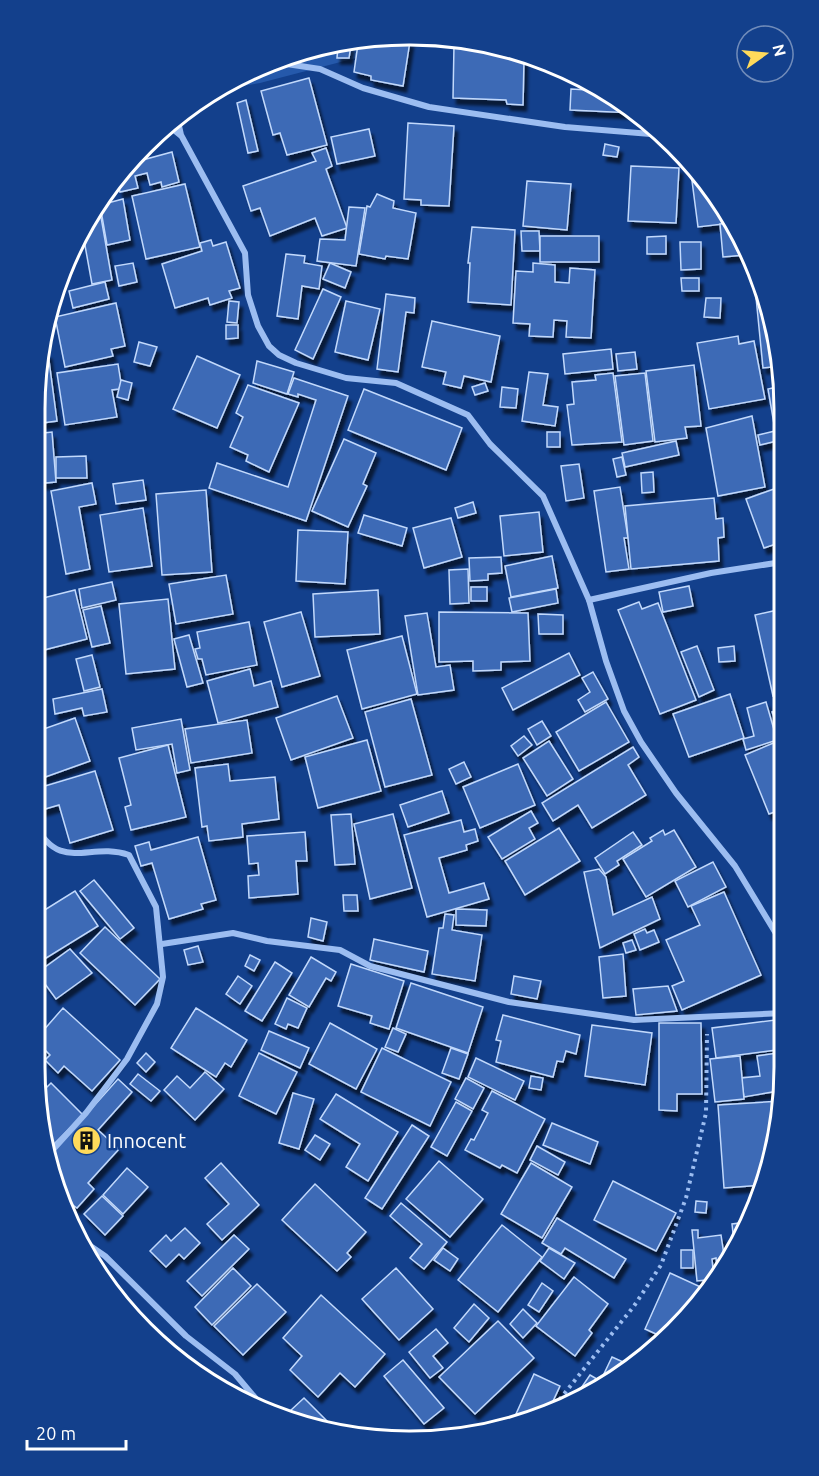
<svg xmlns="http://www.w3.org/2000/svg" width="819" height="1476" font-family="Ubuntu,sans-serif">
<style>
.garden{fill:#2559ab}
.building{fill:#3c6ab6;stroke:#c2d9fc;stroke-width:1.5;filter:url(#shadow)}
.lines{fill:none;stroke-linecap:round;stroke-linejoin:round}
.path{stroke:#9cbdf1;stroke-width:4;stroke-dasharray:3 4.5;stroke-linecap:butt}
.minor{stroke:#9cbdf1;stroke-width:6}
.labels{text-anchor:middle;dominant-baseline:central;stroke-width:5;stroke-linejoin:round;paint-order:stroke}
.poi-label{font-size:20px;fill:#fff;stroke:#13408c;text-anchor:start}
.rim{fill:none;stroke:#fff;stroke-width:3}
</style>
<defs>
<filter id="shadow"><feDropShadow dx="3.5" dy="6" stdDeviation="1.5" flood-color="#0009"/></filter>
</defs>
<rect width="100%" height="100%" fill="#13408c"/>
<path class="garden" d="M 425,40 L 260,83 L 230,88 L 312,47 Z"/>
<g class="building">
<path d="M 410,41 L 403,86 L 371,80 L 371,76 L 354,72 L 358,44 Z"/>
<path d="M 351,45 L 349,58 L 337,58 L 338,46 Z"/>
<path d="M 454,45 L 483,46 L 524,60 L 523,105 L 507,104 L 506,100 L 453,98 Z"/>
<path d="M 309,78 L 327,145 L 287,155 L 280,133 L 273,135 L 261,91 Z"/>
<path d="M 571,89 L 605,91 L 633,113 L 570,110 Z"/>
<path d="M 246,100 L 258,151 L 248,153 L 237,103 Z"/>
<path d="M 408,123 L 454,126 L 449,206 L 421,205 L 421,200 L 404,199 Z"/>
<path d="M 369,129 L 375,156 L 337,164 L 331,137 Z"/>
<path d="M 605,144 L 619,147 L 617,157 L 603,155 Z"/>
<path d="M 326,148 L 332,166 L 326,169 L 347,228 L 322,236 L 315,218 L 270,236 L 260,208 L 251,211 L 243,186 L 316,161 L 312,153 Z"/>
<path d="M 172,152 L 179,182 L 162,187 L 161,182 L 150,185 L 147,173 L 135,176 L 138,188 L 120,192 L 118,184 L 139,161 Z"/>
<path d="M 631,166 L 679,168 L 676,223 L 628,221 Z"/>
<path d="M 697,172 L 721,201 L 732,223 L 698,227 L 691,173 Z"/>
<path d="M 527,181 L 571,184 L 567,230 L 523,226 Z"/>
<path d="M 185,184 L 200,247 L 146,259 L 132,196 Z"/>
<path d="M 377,194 L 394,201 L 393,208 L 416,213 L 408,259 L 386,256 L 385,259 L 359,254 L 367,206 L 370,207 Z"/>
<path d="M 123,199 L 130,240 L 107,245 L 100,205 Z"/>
<path d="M 349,207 L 365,208 L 356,266 L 317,261 L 320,239 L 345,240 Z"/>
<path d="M 101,217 L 112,280 L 92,284 L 82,229 L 87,220 Z"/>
<path d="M 732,223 L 745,255 L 723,257 L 720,224 Z"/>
<path d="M 472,227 L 515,230 L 511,305 L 468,302 L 470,263 L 468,263 Z"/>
<path d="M 521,231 L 539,231 L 540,251 L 522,251 Z"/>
<rect x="540" y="236" width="59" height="26"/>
<path d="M 666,236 L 666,254 L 647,254 L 647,237 Z"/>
<path d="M 211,240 L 213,246 L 226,242 L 240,288 L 229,291 L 232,298 L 210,305 L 208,298 L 175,308 L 162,264 L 202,251 L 200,243 Z"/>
<path d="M 680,242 L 701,242 L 701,269 L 681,270 Z"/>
<path d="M 286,254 L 305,256 L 304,263 L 322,266 L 319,289 L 302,286 L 298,319 L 277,316 Z"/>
<path d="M 133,263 L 137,282 L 119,286 L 115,266 Z"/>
<path d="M 330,263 L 351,272 L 345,288 L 323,279 Z"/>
<path d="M 533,263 L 555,265 L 555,282 L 569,283 L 570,268 L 595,270 L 591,338 L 566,337 L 567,321 L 554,320 L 553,337 L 529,336 L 530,324 L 513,323 L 516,271 L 533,272 Z"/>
<path d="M 753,267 L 764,289 L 781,366 L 763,368 Z"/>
<path d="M 681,278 L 699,278 L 699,291 L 682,291 Z"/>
<path d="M 105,282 L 109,299 L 73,308 L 69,291 Z"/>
<path d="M 323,289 L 341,297 L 313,359 L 295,350 Z"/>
<path d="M 386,294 L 415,298 L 414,313 L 406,312 L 398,372 L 377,369 Z"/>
<path d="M 706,298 L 721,298 L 720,318 L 704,317 Z"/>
<path d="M 229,301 L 239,302 L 237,323 L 227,322 Z"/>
<path d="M 346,301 L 380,309 L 368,360 L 335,352 Z"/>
<path d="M 116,303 L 125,346 L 111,349 L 113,356 L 65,367 L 55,317 Z"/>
<path d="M 432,321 L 500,336 L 491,382 L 464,376 L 461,388 L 443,384 L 446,372 L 422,367 Z"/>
<path d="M 226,325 L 238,325 L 238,338 L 226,339 Z"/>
<path d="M 738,336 L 739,344 L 754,341 L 765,399 L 709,409 L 697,343 Z"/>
<path d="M 139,342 L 157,347 L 150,366 L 134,362 Z"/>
<path d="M 611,349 L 613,369 L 565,374 L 563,354 Z"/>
<path d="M 635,352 L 637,369 L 618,371 L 616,354 Z"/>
<path d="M 48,353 L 57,421 L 35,424 L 35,385 L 40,354 Z"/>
<path d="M 197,356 L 240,375 L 217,428 L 173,409 Z"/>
<path d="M 257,361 L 294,372 L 287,394 L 253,383 Z"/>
<path d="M 118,364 L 121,383 L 119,389 L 112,390 L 117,417 L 65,425 L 57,373 Z"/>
<path d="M 694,365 L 701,426 L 685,427 L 687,438 L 655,442 L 646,371 Z"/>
<path d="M 529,372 L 548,374 L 543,405 L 558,407 L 555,426 L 522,421 Z"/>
<path d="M 613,373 L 622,442 L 572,445 L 567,405 L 574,404 L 572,382 L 596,380 L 595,375 Z"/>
<path d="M 645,373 L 653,441 L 624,445 L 615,376 Z"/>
<path d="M 294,378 L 348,396 L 306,521 L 209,488 L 217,463 L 288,487 L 316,400 L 298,394 L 298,397 L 288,394 Z"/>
<path d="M 121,380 L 132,383 L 128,400 L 117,397 Z"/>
<path d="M 485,383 L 488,391 L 475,395 L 472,387 Z"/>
<path d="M 248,385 L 299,403 L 269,472 L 246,461 L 248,455 L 230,447 L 243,417 L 236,413 Z"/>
<path d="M 781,386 L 782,434 L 780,424 L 774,424 L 768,389 Z"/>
<path d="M 502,387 L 518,389 L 516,408 L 500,407 Z"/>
<path d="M 364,389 L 462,428 L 446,470 L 348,430 Z"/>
<path d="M 752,416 L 765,487 L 718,496 L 706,428 Z"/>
<path d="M 775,431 L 777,441 L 760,445 L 758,435 Z"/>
<path d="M 52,432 L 56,482 L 35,484 L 35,434 Z"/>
<rect x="547" y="432" width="13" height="15"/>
<path d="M 344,439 L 376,453 L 363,484 L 367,486 L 348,527 L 312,511 Z"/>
<path d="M 676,441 L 679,455 L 625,467 L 622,453 Z"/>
<path d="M 86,456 L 87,478 L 56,478 L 56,457 Z"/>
<path d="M 622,457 L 626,475 L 617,477 L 613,459 Z"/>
<path d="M 579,464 L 584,498 L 566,501 L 561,466 Z"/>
<path d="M 653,472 L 654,492 L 642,493 L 641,473 Z"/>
<path d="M 143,480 L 146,500 L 116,504 L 113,484 Z"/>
<path d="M 92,483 L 96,504 L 79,507 L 90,569 L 66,574 L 51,491 Z"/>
<path d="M 782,486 L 782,542 L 764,548 L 746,499 Z"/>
<path d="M 620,487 L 628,538 L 624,538 L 629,569 L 606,572 L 594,491 Z"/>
<path d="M 206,490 L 212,572 L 162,575 L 156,494 Z"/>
<path d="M 714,498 L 716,519 L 723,518 L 724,537 L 718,538 L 719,561 L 631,569 L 625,506 Z"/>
<path d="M 473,502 L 476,513 L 458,518 L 455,508 Z"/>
<path d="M 143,508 L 152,566 L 109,572 L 100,515 Z"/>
<path d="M 539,512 L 543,552 L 504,556 L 500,516 Z"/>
<path d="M 364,515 L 407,528 L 402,546 L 358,533 Z"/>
<path d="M 451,518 L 462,557 L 424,568 L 413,528 Z"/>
<path d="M 298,530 L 348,532 L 345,584 L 296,581 Z"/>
<path d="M 552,556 L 558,588 L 511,597 L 505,566 Z"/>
<path d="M 501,557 L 502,573 L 488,574 L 488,580 L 470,581 L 469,558 Z"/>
<path d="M 35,558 L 39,579 L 35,579 Z"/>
<path d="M 468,569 L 469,603 L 450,604 L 449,570 Z"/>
<path d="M 226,575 L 233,614 L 176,624 L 169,584 Z"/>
<path d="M 112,582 L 116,600 L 82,608 L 79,589 Z"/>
<path d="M 689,586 L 693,606 L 663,612 L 659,592 Z"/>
<rect x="471" y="587" width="16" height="14"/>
<path d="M 556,589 L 558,603 L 512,612 L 509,598 Z"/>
<path d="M 75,590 L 87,639 L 44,650 L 35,614 L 35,600 Z"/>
<path d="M 378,590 L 380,634 L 315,637 L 313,594 Z"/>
<path d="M 168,599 L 175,669 L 126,674 L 119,604 Z"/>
<path d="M 639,602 L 642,609 L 658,603 L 696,700 L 660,714 L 618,610 Z"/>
<path d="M 101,606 L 110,643 L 92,647 L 83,610 Z"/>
<path d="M 782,609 L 782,694 L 773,696 L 755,615 Z"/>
<path d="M 301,612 L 320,676 L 282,687 L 264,622 Z"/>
<path d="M 439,612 L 528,613 L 530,661 L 501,662 L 501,670 L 473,671 L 473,661 L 439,662 Z"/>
<path d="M 427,613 L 436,667 L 450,665 L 454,690 L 418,695 L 405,616 Z"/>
<path d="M 538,614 L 563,615 L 563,634 L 539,634 Z"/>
<path d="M 249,622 L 257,665 L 206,675 L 202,659 L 198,659 L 195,649 L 200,648 L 197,632 Z"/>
<path d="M 35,631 L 40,654 L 35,655 Z"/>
<path d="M 189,635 L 203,683 L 187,687 L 174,639 Z"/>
<path d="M 402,636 L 417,694 L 362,709 L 347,650 Z"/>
<path d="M 697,646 L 714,690 L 699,697 L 681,652 Z"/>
<path d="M 734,646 L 735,661 L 719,662 L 718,648 Z"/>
<path d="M 569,653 L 580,675 L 513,710 L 502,688 Z"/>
<path d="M 92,655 L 100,687 L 84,691 L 76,659 Z"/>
<path d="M 250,669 L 254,686 L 271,681 L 278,707 L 218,723 L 207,681 Z"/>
<path d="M 593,672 L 608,699 L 585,712 L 578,700 L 590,692 L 582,678 Z"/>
<path d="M 102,689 L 107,712 L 84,716 L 82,708 L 55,714 L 53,699 Z"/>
<path d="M 730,694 L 744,738 L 689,757 L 673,714 Z"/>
<path d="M 337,696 L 353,738 L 291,760 L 276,718 Z"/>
<path d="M 411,699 L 432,775 L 385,787 L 365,712 Z"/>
<path d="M 606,702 L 629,742 L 579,771 L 556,732 Z"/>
<path d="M 766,702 L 777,740 L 746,750 L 743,739 L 754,736 L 747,708 Z"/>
<path d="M 782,708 L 783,731 L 780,732 L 772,712 Z"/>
<path d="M 75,718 L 90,761 L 37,780 L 35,772 L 35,732 Z"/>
<path d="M 181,719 L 190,770 L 177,773 L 172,744 L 136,750 L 132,728 Z"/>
<path d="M 247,720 L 252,753 L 191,763 L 185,729 Z"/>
<path d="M 542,721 L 551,736 L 537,745 L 528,729 Z"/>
<path d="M 524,736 L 532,745 L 518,756 L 511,746 Z"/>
<path d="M 783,739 L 783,809 L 769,814 L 745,755 Z"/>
<path d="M 367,740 L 381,791 L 318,808 L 305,757 Z"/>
<path d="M 549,741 L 573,779 L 547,796 L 523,758 Z"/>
<path d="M 168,745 L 186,817 L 131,830 L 125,807 L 131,805 L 119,758 Z"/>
<path d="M 633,747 L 639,757 L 628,765 L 646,795 L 592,828 L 578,805 L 553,821 L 542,803 Z"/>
<path d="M 464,762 L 471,777 L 456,784 L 449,769 Z"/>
<path d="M 228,764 L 230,781 L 275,777 L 279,819 L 242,824 L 243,837 L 209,841 L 207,826 L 202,827 L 195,768 Z"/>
<path d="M 518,764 L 535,805 L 480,828 L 463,787 Z"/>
<path d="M 95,771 L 113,830 L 70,843 L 59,805 L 35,812 L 35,789 Z"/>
<path d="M 442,791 L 449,813 L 408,827 L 400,805 Z"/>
<path d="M 531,811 L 538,823 L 529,828 L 535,839 L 502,859 L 488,837 Z"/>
<path d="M 351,814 L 355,864 L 335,865 L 331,815 Z"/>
<path d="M 393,814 L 412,888 L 370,899 L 354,824 Z"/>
<path d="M 461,820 L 464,832 L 475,829 L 478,841 L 466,845 L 467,850 L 439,858 L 449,893 L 484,883 L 489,899 L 427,917 L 404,835 Z"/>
<path d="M 559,828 L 580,861 L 525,895 L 505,861 Z"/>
<path d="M 663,830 L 665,835 L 674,830 L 696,867 L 646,897 L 623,859 L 652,841 L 650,838 Z"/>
<path d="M 305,832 L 307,861 L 296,861 L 298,894 L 249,898 L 248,876 L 259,875 L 258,863 L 249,864 L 247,836 Z"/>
<path d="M 633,832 L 642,845 L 617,861 L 619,865 L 605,874 L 595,858 Z"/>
<path d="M 198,837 L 216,900 L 201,904 L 203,909 L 169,919 L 152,863 L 141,866 L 135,846 L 149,842 L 151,850 Z"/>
<path d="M 713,862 L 726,887 L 688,907 L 675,881 Z"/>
<path d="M 599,869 L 606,877 L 613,915 L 652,897 L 660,919 L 600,948 L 584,872 Z"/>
<path d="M 94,880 L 134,928 L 120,939 L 80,891 Z"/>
<path d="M 75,891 L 98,926 L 43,960 L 35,945 L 35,916 Z"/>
<path d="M 724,892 L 761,975 L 682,1010 L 672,986 L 684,981 L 666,940 L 700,925 L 691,906 Z"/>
<path d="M 343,895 L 357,895 L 358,911 L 344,911 Z"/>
<path d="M 456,909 L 487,910 L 486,926 L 456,925 Z"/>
<path d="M 445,914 L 454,915 L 452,930 L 482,935 L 475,981 L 432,974 L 439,928 L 443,928 Z"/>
<path d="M 311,918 L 327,922 L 323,941 L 308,937 Z"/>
<path d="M 105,927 L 160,979 L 135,1005 L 80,953 Z"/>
<path d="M 645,929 L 647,933 L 654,930 L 659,942 L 640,950 L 634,934 Z"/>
<path d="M 374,939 L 428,951 L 424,972 L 370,960 Z"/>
<path d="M 632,940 L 636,950 L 626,953 L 623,943 Z"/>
<path d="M 198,946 L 203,962 L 188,965 L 184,950 Z"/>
<path d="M 70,949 L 92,973 L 56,999 L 37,973 Z"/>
<path d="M 623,954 L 626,996 L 603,998 L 599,957 Z"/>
<path d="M 250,955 L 260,960 L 254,971 L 245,966 Z"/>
<path d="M 311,957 L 336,972 L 331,981 L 326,978 L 309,1007 L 289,995 Z"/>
<path d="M 275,962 L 292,973 L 262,1021 L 245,1011 Z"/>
<path d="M 351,964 L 404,981 L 389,1029 L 370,1023 L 372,1016 L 338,1006 Z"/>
<path d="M 238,976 L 252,986 L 240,1004 L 226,994 Z"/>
<path d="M 514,976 L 541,981 L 537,999 L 511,994 Z"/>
<path d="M 411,983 L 483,1007 L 468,1053 L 396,1028 Z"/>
<path d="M 668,986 L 677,1011 L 636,1015 L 633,989 Z"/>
<path d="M 287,998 L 307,1008 L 298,1028 L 288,1024 L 286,1029 L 275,1024 Z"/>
<path d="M 63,1008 L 120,1060 L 92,1091 L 64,1066 L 58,1073 L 45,1060 L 50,1055 L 35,1040 Z"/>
<path d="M 196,1008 L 247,1040 L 231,1067 L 225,1063 L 216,1077 L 171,1048 Z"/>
<path d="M 503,1015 L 580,1035 L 576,1054 L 566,1051 L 563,1062 L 557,1061 L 553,1077 L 496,1062 L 501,1041 L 496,1040 Z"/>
<path d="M 783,1019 L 784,1049 L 716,1058 L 712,1028 Z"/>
<path d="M 330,1023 L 377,1049 L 356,1089 L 309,1064 Z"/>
<path d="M 659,1023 L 701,1023 L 702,1094 L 677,1094 L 677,1111 L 659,1110 Z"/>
<path d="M 592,1025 L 652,1033 L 645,1085 L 585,1076 Z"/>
<path d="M 393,1028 L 406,1034 L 398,1052 L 385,1047 Z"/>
<path d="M 269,1031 L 309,1048 L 300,1068 L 261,1050 Z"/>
<path d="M 382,1048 L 451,1082 L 430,1126 L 361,1092 Z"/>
<path d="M 451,1048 L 468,1054 L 459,1079 L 442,1073 Z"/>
<path d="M 784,1052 L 784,1090 L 744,1097 L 741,1078 L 760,1076 L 757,1056 Z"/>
<path d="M 146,1053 L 155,1062 L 146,1072 L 137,1063 Z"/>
<path d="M 259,1053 L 297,1072 L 276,1114 L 239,1096 Z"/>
<path d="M 740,1056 L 744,1099 L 715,1102 L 710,1059 Z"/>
<path d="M 476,1058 L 524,1081 L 515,1100 L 468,1077 Z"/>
<path d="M 205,1072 L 224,1089 L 195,1120 L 164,1090 L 177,1076 L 190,1088 Z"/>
<path d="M 138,1074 L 160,1091 L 151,1101 L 130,1084 Z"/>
<path d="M 531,1076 L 543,1078 L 541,1090 L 529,1088 Z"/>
<path d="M 466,1078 L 484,1088 L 473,1109 L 455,1099 Z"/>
<path d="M 118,1079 L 132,1092 L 98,1130 L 119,1149 L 88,1183 L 94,1189 L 77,1208 L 70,1203 L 66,1208 L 55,1187 L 49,1156 Z"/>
<path d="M 51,1083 L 83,1115 L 48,1150 L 39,1095 Z"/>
<path d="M 492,1091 L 545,1119 L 517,1173 L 502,1165 L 500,1168 L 465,1150 L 471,1139 L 474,1140 L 488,1113 L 482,1110 Z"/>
<path d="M 293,1093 L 314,1099 L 299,1149 L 279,1143 Z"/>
<path d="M 336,1094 L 398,1132 L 368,1181 L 346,1167 L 360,1144 L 320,1119 Z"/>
<path d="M 781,1101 L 772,1164 L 767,1174 L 763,1174 L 763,1185 L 724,1188 L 718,1105 Z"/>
<path d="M 456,1102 L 472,1111 L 447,1156 L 431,1147 Z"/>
<path d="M 552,1123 L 598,1142 L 590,1164 L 543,1145 Z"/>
<path d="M 412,1125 L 429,1136 L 382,1209 L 365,1198 Z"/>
<path d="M 315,1135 L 330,1144 L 320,1160 L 305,1150 Z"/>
<path d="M 537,1146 L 565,1162 L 558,1175 L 530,1160 Z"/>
<path d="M 439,1161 L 483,1199 L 450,1237 L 406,1199 Z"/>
<path d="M 221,1163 L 259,1205 L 222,1240 L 207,1224 L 229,1204 L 205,1178 Z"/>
<path d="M 531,1163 L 572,1187 L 542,1238 L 501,1214 Z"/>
<path d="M 127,1168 L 148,1187 L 123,1214 L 103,1195 Z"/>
<path d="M 613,1181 L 676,1213 L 656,1251 L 594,1220 Z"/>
<path d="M 315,1184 L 366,1232 L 347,1253 L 351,1257 L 337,1271 L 282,1220 Z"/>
<path d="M 102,1196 L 123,1216 L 105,1235 L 84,1214 Z"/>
<path d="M 696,1201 L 707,1202 L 706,1213 L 695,1212 Z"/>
<path d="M 401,1203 L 447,1242 L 424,1269 L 410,1258 L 422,1244 L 390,1216 Z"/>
<path d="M 557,1218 L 626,1259 L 614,1278 L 565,1248 L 561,1254 L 542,1243 Z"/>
<path d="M 748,1222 L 735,1252 L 732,1224 Z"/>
<path d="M 502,1225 L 542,1257 L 498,1312 L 458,1280 Z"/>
<path d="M 185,1228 L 200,1243 L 184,1259 L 179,1254 L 166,1267 L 150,1251 L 166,1235 L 171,1241 Z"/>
<path d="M 692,1230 L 698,1230 L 698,1238 L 721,1235 L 724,1255 L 735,1253 L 718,1274 L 716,1258 L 712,1259 L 714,1279 L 697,1281 Z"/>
<path d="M 234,1235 L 249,1249 L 202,1296 L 187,1281 Z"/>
<path d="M 443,1248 L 458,1259 L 450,1271 L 434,1260 Z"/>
<path d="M 549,1248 L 575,1263 L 564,1279 L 540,1261 Z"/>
<rect x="681" y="1250" width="12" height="18"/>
<path d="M 233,1268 L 251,1286 L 212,1325 L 195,1307 Z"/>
<path d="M 396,1268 L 433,1309 L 399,1340 L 362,1299 Z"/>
<path d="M 670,1273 L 705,1289 L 665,1338 L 645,1329 Z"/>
<path d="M 574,1277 L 608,1304 L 589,1330 L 592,1333 L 575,1356 L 536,1326 Z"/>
<path d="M 542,1283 L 553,1291 L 539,1312 L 528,1305 Z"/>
<path d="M 257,1284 L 286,1312 L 243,1355 L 214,1326 Z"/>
<path d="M 321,1295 L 385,1354 L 355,1387 L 340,1373 L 318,1397 L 290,1370 L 302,1356 L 283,1338 Z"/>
<path d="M 474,1304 L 489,1318 L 469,1342 L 454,1328 Z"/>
<path d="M 523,1309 L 537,1323 L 523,1338 L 510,1324 Z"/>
<path d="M 498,1321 L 534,1358 L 475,1414 L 439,1377 Z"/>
<path d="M 436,1329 L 448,1343 L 433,1356 L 443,1368 L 430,1378 L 409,1352 Z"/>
<path d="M 612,1357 L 630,1365 L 604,1381 L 601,1380 Z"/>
<path d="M 403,1360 L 444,1408 L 424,1424 L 384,1376 Z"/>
<path d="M 534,1374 L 560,1386 L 547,1414 L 512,1423 Z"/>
<path d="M 590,1375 L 602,1382 L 573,1400 Z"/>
<path d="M 304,1398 L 327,1421 L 319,1429 L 303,1425 L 290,1411 Z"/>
</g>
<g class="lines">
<path class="path" d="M 553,1413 L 560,1399 L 634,1306 L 661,1265 L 686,1198 L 706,1113 L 707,1034"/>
<g class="minor">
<path d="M 280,63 L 320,69 L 363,88 L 429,107 L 565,127 L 663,135"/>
<path d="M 177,117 L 181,135 L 245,253 L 248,295 L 258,326 L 269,346 L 279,355 L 296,363 L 346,378 L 396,383 L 468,415 L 490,444 L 543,496 L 589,600 L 606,661 L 624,711 L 641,742 L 676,793 L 735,866 L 783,945"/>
<path d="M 169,126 L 180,135"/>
<path d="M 589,600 L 711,573 L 782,562"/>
<path d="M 35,824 C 60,874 90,841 129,855 L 156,907 L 163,977 L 157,1004 L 127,1059 L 86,1113 L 49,1154"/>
<path d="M 162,944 L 233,933 L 267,941 L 340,950 L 370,966 L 509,1002 L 634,1020 L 783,1013"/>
<path d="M 83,1241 L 105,1256 L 186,1336 L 235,1374 L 262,1406"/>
</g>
</g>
<defs>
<symbol id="building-disc" viewBox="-11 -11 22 22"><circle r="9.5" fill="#ffda5b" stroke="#13408c"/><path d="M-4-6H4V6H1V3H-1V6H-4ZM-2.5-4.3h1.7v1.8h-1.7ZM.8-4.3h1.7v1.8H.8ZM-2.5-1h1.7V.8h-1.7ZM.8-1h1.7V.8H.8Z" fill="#111"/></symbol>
</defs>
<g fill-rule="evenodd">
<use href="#building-disc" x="70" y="1124" width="33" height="33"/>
</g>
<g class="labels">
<g class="poi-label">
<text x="107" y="1140">Innocent</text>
</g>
</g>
<path d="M0 0H819V1476H0ZM409 45H410A364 364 0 0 1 774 409V1067A364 364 0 0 1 410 1431H409A364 364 0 0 1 45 1067V409A364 364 0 0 1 409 45Z" fill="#13408c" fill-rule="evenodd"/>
<path class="rim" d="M409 45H410A364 364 0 0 1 774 409V1067A364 364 0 0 1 410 1431H409A364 364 0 0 1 45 1067V409A364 364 0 0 1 409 45Z"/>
<g transform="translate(765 54) rotate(75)"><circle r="28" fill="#13408c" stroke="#718cba" stroke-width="1.5"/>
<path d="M0-4.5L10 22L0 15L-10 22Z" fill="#ffda5b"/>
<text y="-9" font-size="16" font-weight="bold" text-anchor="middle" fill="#ffffff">N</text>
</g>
<path d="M27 1440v9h99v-9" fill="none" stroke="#ffffff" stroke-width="3"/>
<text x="36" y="1440" font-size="18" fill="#ffffff" stroke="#13408c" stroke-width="4.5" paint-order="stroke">20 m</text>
</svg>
